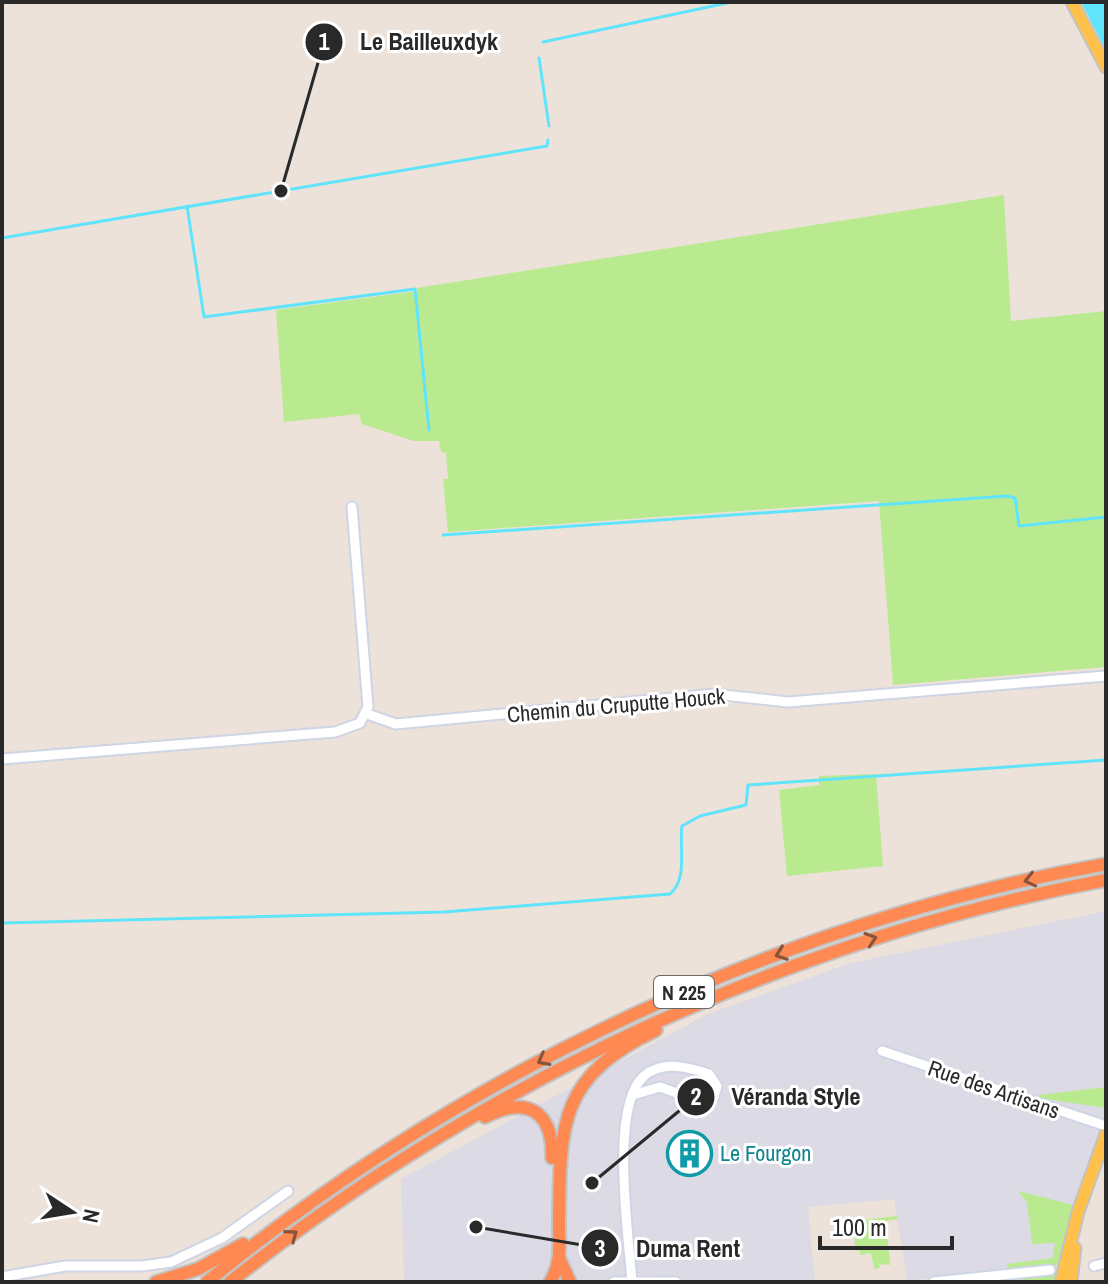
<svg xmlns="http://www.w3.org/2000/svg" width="1108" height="1284" font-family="'Archivo Narrow',sans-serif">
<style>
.industrial{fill:#dcdae4}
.green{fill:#b9ea8f}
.water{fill:#60e4fb}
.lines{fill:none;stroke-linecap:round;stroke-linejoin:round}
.stream{stroke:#60e4fb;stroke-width:3}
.minor-casing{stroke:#ced5e4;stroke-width:13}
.major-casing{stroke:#c3c3c3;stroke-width:15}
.highway-casing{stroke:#c3c3c3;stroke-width:16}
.minor{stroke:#fff;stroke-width:9}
.major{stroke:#ffc04c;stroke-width:11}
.highway{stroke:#ff8952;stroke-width:12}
.oneway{stroke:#89543b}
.labels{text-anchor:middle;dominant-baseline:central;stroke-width:6;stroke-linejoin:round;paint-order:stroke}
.shield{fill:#fff;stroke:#696969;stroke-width:2}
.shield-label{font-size:20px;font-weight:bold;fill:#292929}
.street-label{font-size:22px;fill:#292929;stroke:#fff}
.culture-label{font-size:22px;fill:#0d838f;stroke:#fff;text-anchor:start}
.leader{fill:none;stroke:#292929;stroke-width:3}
.callout-dot{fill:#292929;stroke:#fff;stroke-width:3}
.mark-label{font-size:24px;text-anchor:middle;font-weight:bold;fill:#fff}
.callout-label{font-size:24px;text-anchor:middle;font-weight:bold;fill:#292929;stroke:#fff;stroke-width:6;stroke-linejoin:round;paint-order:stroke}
</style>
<rect width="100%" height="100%" fill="#ede2d9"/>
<path class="industrial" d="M 1106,911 L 1106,1121 L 1058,1265 L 907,1281 L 894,1199 L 808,1207 L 815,1282 L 694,1282 L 637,1274 L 589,1282 L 404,1282 L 401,1179 L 708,1014 L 851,963 Z"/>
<g class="green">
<path d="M 1004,195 L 1011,321 L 1106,311 L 1106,667 L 893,685 L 879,501 L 448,532 L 443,479 L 448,479 L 446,453 L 441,452 L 439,441 L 414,441 L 362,424 L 359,414 L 284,422 L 276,310 L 417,291 L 417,288 Z"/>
<path d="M 876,774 L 883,866 L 787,876 L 779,790 L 819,785 L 819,776 Z"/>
<path d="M 1106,1087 L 1106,1108 L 1038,1098 L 1039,1095 Z"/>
<path d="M 1018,1191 L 1073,1205 L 1058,1265 L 1007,1270 L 1007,1264 L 1053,1258 L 1055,1243 L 1032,1244 L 1027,1202 Z"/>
<path d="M 897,1216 L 898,1219 L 886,1221 L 890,1265 L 879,1264 L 880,1268 L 874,1269 L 871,1253 L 860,1255 L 860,1250 L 855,1251 L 854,1221 Z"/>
<path d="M 1057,1272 L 1052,1282 L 985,1282 Z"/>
</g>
<path class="water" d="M 1081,2 L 1106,2 L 1106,51 Z"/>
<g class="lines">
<g class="stream">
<path d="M 543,42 L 732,2"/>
<path d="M 539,58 L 549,126"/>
<path d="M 187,206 L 204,317 L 415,289 L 429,430"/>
<path d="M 2,238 L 547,146 L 548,140"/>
<path d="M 443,535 L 1007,496 L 1015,498 L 1019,526 L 1106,517"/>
<path d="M 2,923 L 444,912 L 670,894 C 688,879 679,848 682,826 L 700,816 L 746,805 L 748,785 L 1106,760"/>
</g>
<defs>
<g id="minor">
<path d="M 367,714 L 396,724 L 715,694 L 788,702 L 1106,676"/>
<path d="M 2,759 L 335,732 L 360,723 L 368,707 L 352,507"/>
<path d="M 882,1051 L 1106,1126"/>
<path d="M 1094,1266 L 1106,1263"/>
<path d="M 2,1277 L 65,1266 L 142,1266 L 171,1262 L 222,1238 L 288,1191"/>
<path d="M 614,1282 L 676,1282"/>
<path d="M 632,1282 C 629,1238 609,1106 644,1076 C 662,1060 688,1067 709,1074 L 717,1086 L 714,1097 L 704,1103 L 660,1087 L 633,1095"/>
<path d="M 934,1282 L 1050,1270"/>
</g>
<g id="major">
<path d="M 1072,2 L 1106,67"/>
<path d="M 1061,1282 L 1078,1212 L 1106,1134"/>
<path d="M 1071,1282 L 1075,1248"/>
</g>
<g id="highway">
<path d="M 485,1117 C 527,1095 553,1111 552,1158"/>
<path d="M 560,1260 L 570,1282"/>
<path d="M 156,1282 L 198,1269 L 243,1244"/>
<path d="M 207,1282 C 465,1071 778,923 1106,864"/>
<path d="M 230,1282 C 486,1080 785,941 1106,880"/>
<path d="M 550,1282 C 562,1264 559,1243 559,1222 C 560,1123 559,1077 656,1030"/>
</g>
</defs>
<use href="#minor" class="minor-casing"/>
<use href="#major" class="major-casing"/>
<use href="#highway" class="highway-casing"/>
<use href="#minor" class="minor"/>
<use href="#major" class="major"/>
<use href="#highway" class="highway"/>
</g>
<defs><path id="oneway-chevron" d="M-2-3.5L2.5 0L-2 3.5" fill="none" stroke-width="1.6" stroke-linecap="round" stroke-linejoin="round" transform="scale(2)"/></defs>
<g class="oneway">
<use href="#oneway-chevron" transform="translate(1030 880) rotate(167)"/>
<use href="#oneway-chevron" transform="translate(871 939) rotate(-18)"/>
<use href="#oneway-chevron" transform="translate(781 954) rotate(160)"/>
<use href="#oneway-chevron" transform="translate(543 1060) rotate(152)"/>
<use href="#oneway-chevron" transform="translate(292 1235) rotate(-36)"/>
</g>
<defs>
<symbol id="building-ring" viewBox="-11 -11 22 22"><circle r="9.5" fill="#fff" stroke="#0f9aa8" stroke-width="1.5"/><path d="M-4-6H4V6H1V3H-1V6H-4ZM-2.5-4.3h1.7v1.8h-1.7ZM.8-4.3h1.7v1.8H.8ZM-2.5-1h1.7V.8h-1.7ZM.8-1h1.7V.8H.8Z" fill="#0f9aa8"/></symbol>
</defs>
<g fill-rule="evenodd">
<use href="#building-ring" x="664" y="1128" width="51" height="51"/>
</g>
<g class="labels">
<rect class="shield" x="654" y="976" width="60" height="32" rx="6"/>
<g class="shield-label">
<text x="684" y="992">N 225</text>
</g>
<g class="street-label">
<text transform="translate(616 705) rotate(-5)">Chemin du Cruputte Houck</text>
<text transform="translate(994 1089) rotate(19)">Rue des Artisans</text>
</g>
<g class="culture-label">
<text x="720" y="1153">Le Fourgon</text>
</g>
</g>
<path class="leader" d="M281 191L324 42M592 1183L696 1097M476 1227L600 1248"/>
<g class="callout-dot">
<circle cx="281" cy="191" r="8"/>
<circle cx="592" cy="1183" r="8"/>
<circle cx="476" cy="1227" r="8"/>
<circle cx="324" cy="42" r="20"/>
<circle cx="696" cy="1097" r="20"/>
<circle cx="600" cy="1248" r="20"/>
</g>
<g class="mark-label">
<text x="324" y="50">1</text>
<text x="696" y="1105">2</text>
<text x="600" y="1257">3</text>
</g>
<g class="callout-label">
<text x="429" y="50">Le Bailleuxdyk</text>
<text x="796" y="1105">Véranda Style</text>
<text x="688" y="1257">Duma Rent</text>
</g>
<rect width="1108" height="1284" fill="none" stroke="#292929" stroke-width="8"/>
<g transform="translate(72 1212) rotate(102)" stroke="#ffffff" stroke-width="6" paint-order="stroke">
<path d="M0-6L14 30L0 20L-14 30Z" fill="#292929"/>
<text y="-12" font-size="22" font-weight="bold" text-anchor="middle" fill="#292929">N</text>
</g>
<path d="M820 1236v12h132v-12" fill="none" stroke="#292929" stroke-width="4"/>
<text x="832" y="1236" font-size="24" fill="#292929" stroke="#ffffff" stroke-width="6" paint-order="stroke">100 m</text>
</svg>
